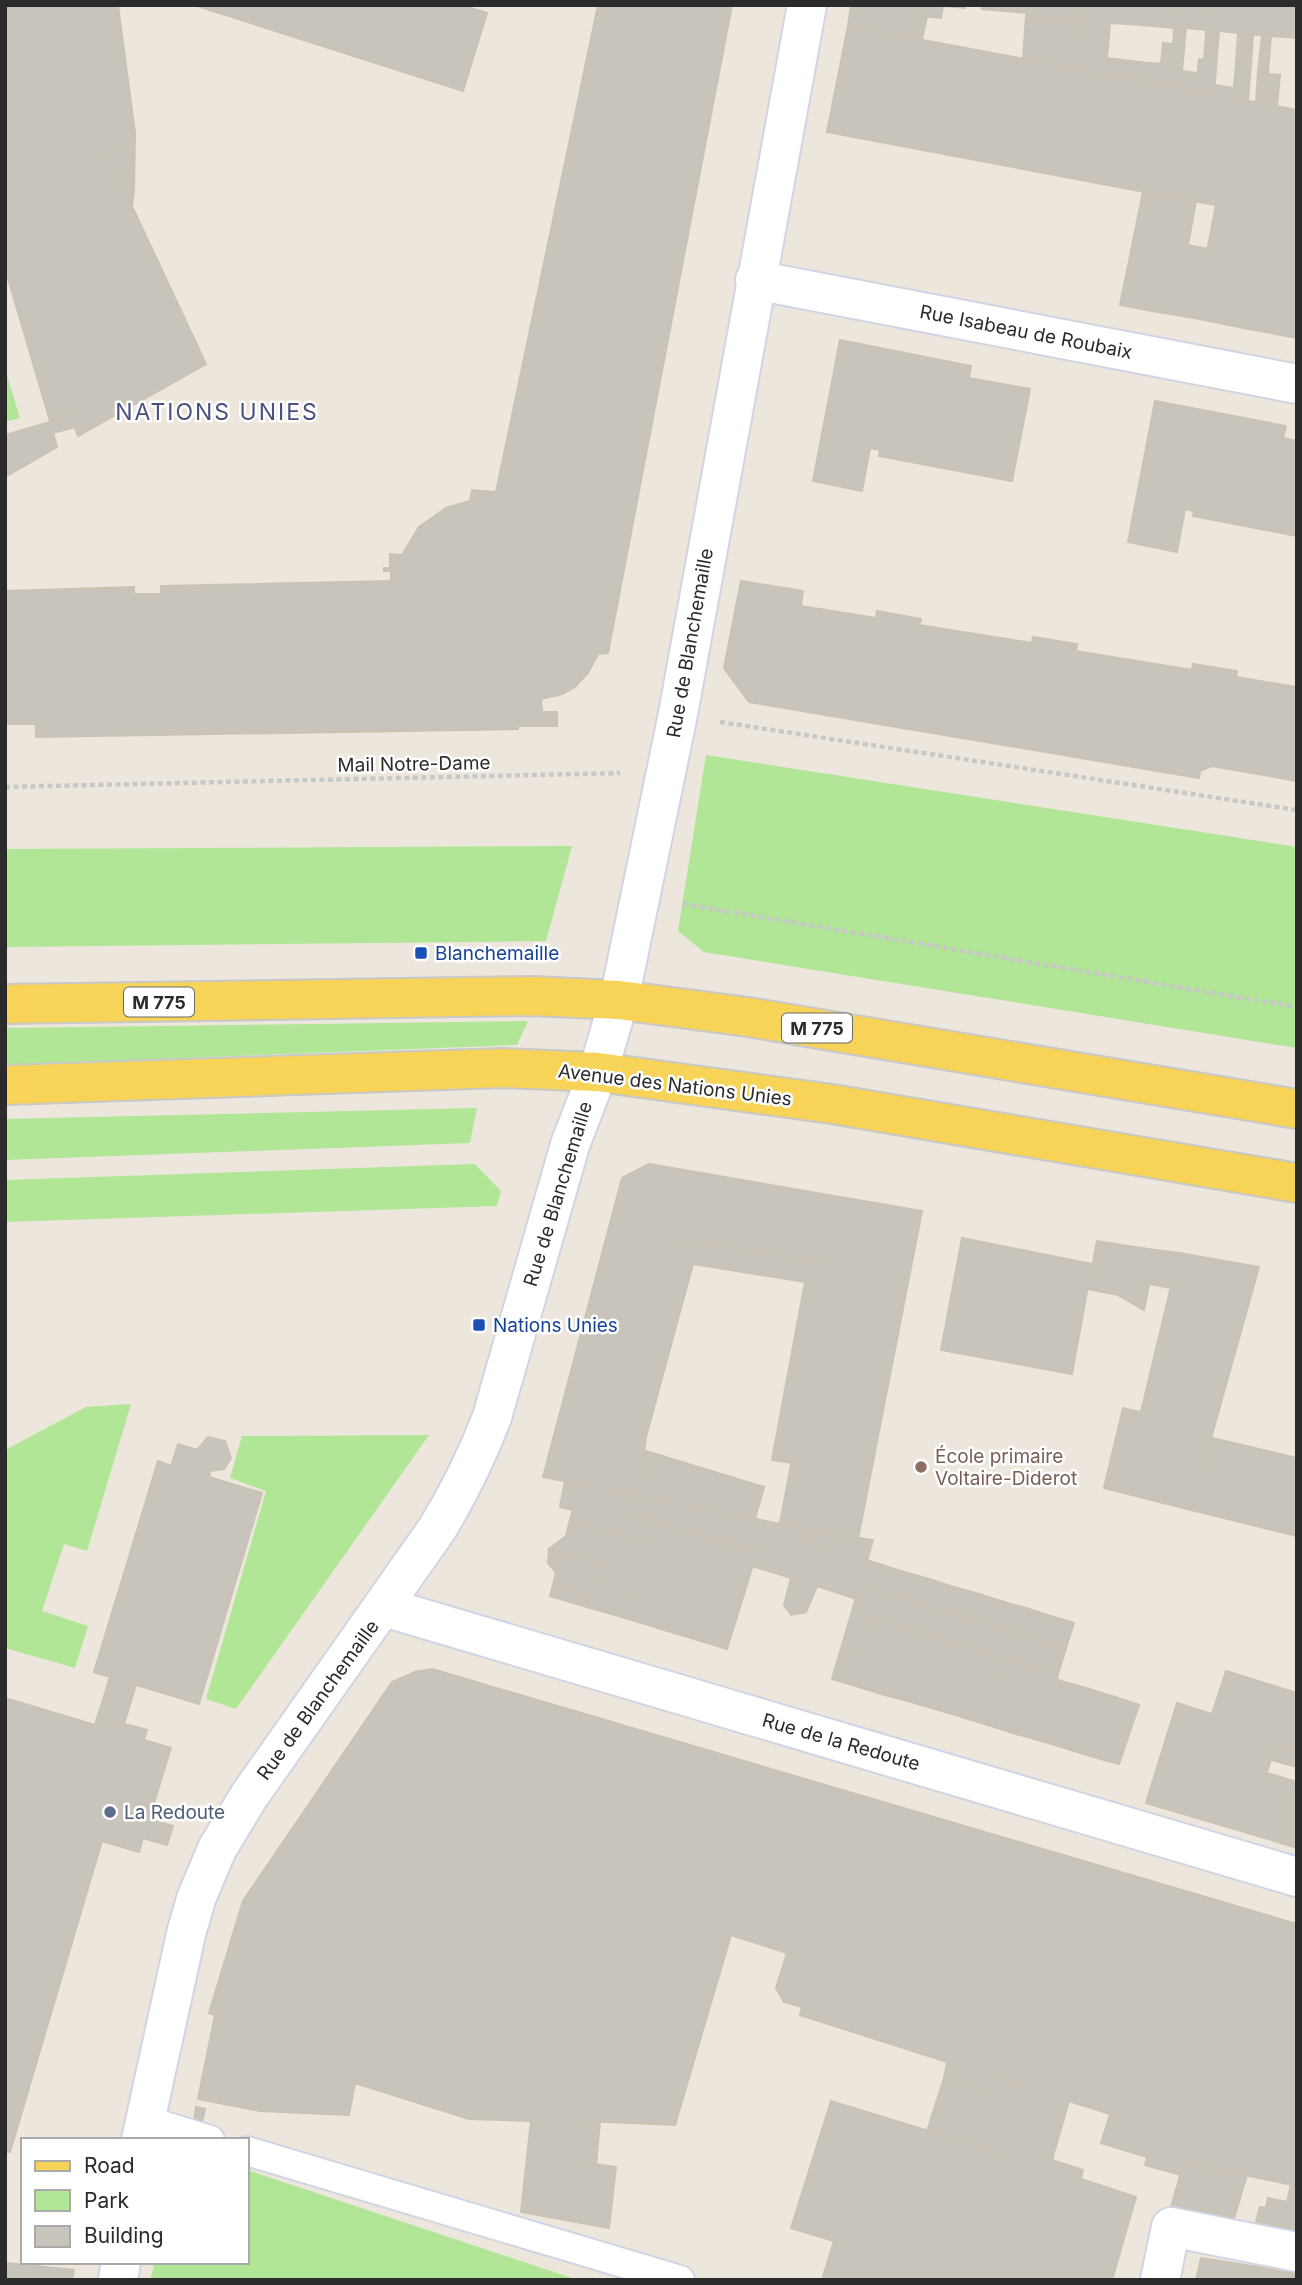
<svg xmlns="http://www.w3.org/2000/svg" width="1302" height="2285" font-family="Inter,sans-serif">
<style>
.green{fill:#b0e696}
.building{fill:#c9c4bb;stroke:#c9c2b5;stroke-width:2}
.lines{fill:none;stroke-linecap:round;stroke-linejoin:round}
.lane-casing{stroke:#d1d4e4;stroke-width:32}
.street-casing{stroke:#d1d4e4;stroke-width:42}
.secondary-casing{stroke:#d1d4e4;stroke-width:42}
.primary-casing{stroke:#c8c8c8;stroke-width:42}
.path{stroke:#c8c8c8;stroke-width:4.5;stroke-dasharray:5 3.5;stroke-linecap:butt}
.lane{stroke:#fff;stroke-width:28}
.street{stroke:#fff;stroke-width:38}
.secondary{stroke:#fff;stroke-width:38}
.primary{stroke:#f7d357;stroke-width:38}
.transit-dot{fill:#1a4fb4;stroke:#fff;stroke-width:2.5}
.education-dot{fill:#8d6e63;stroke:#fff;stroke-width:2.5}
.service-dot{fill:#5c6f8a;stroke:#fff;stroke-width:2.5}
.labels{text-anchor:middle;dominant-baseline:central;stroke-width:5;stroke-linejoin:round;paint-order:stroke}
.shield{fill:#fff;stroke:#6b6b6b;stroke-width:2}
.shield-label{font-size:18px;font-weight:bold;fill:#2b2b2b}
.street-label{font-size:19px;fill:#2b2b2b;stroke:#fff}
.transit-label{font-size:19px;fill:#164399;stroke:#fff;text-anchor:start}
.education-label{font-size:19px;fill:#785e54;stroke:#fff;text-anchor:start}
.service-label{font-size:19px;fill:#4e5e75;stroke:#fff;text-anchor:start}
.quarter-label{font-size:23px;letter-spacing:2px;fill:#49517e;stroke:#fff}
</style>
<rect width="100%" height="100%" fill="#ede6dc"/>
<g class="green">
<path d="M 5,369 L 20,418 L 5,422 Z"/>
<path d="M 706,755 L 1297,847 L 1297,1048 L 704,952 L 678,931 Z"/>
<path d="M 572,846 L 546,941 L 5,947 L 5,849 Z"/>
<path d="M 528,1021 L 517,1045 L 5,1065 L 5,1028 Z"/>
<path d="M 477,1108 L 470,1143 L 5,1160 L 5,1119 Z"/>
<path d="M 475,1164 L 501,1191 L 497,1206 L 5,1222 L 5,1180 Z"/>
<path d="M 131,1404 L 87,1551 L 64,1544 L 42,1611 L 88,1626 L 75,1668 L 5,1648 L 5,1450 L 86,1407 Z"/>
<path d="M 429,1435 L 236,1709 L 206,1699 L 266,1491 L 230,1478 L 242,1436 Z"/>
<path d="M 247,2170 L 578,2280 L 150,2280 L 155,2262 L 247,2262 Z"/>
</g>
<g class="building">
<path d="M 5,5 L 118,5 L 135,133 L 108,155 L 206,364 L 78,436 L 69,409 L 50,421 L 5,268 Z"/>
<path d="M 194,5 L 461,5 L 487,13 L 463,91 Z"/>
<path d="M 598,5 L 732,5 L 608,653 L 598,654 L 588,673 L 575,687 L 562,694 L 541,699 L 542,712 L 557,712 L 557,726 L 518,726 L 518,729 L 36,737 L 36,724 L 5,724 L 5,591 L 134,587 L 134,594 L 161,594 L 161,586 L 391,581 L 391,571 L 384,571 L 384,568 L 390,568 L 390,554 L 402,555 L 419,527 L 446,508 L 470,501 L 472,490 L 496,492 Z"/>
<path d="M 851,5 L 965,5 L 965,8 L 943,6 L 941,18 L 911,15 L 907,37 L 848,26 Z"/>
<path d="M 982,5 L 1027,5 L 1026,13 L 982,9 Z"/>
<path d="M 1027,5 L 1084,5 L 1082,21 L 1026,16 Z"/>
<path d="M 1084,5 L 1143,5 L 1142,25 L 1110,23 L 1107,58 L 1139,62 L 1137,80 L 1078,70 Z"/>
<path d="M 1143,5 L 1176,5 L 1174,28 L 1142,25 Z"/>
<path d="M 1176,5 L 1208,5 L 1206,30 L 1186,28 L 1182,71 L 1198,73 L 1196,91 L 1170,86 Z"/>
<path d="M 1208,5 L 1240,5 L 1238,33 L 1219,31 L 1214,94 L 1196,91 L 1199,59 L 1204,60 Z"/>
<path d="M 1240,5 L 1274,5 L 1271,36 L 1238,33 Z"/>
<path d="M 1274,5 L 1297,5 L 1297,38 L 1271,36 Z"/>
<path d="M 911,15 L 927,16 L 922,40 L 907,37 Z"/>
<path d="M 1026,16 L 1082,21 L 1078,70 L 1023,59 Z"/>
<path d="M 848,26 L 1212,94 L 1193,201 L 827,132 Z"/>
<path d="M 1238,33 L 1253,34 L 1251,64 L 1236,63 Z"/>
<path d="M 1262,35 L 1271,36 L 1268,74 L 1258,73 Z"/>
<path d="M 1163,43 L 1173,44 L 1170,86 L 1137,80 L 1139,62 L 1161,64 Z"/>
<path d="M 1236,63 L 1251,64 L 1248,101 L 1233,98 Z"/>
<path d="M 1258,73 L 1268,74 L 1265,104 L 1256,102 Z"/>
<path d="M 1268,74 L 1280,75 L 1277,106 L 1265,104 Z"/>
<path d="M 1215,85 L 1234,88 L 1233,98 L 1214,94 Z"/>
<path d="M 1212,94 L 1292,109 L 1249,329 L 1194,318 L 1216,205 L 1193,201 Z"/>
<path d="M 1292,109 L 1297,110 L 1297,338 L 1249,329 Z"/>
<path d="M 135,133 L 134,190 L 132,206 L 108,155 Z"/>
<path d="M 1143,192 L 1178,198 L 1158,312 L 1120,305 Z"/>
<path d="M 1178,198 L 1196,201 L 1188,245 L 1208,249 L 1194,318 L 1158,312 Z"/>
<path d="M 840,340 L 971,366 L 969,378 L 1030,389 L 1012,481 L 879,456 L 880,450 L 870,448 L 862,491 L 813,481 Z"/>
<path d="M 1155,401 L 1286,426 L 1283,438 L 1297,441 L 1297,536 L 1193,516 L 1194,511 L 1185,509 L 1177,552 L 1128,542 Z"/>
<path d="M 69,409 L 75,427 L 53,433 L 57,447 L 5,477 L 5,435 L 50,422 Z"/>
<path d="M 741,581 L 803,591 L 801,606 L 876,618 L 877,611 L 921,619 L 919,625 L 1032,643 L 1033,637 L 1077,644 L 1076,651 L 1192,670 L 1193,664 L 1237,671 L 1236,677 L 1297,687 L 1297,781 L 1212,766 L 1200,771 L 1199,778 L 749,702 L 724,668 Z"/>
<path d="M 649,1164 L 922,1211 L 858,1539 L 780,1523 L 829,1263 L 677,1239 L 611,1490 L 543,1477 L 622,1178 Z"/>
<path d="M 962,1238 L 1092,1264 L 1072,1374 L 941,1350 Z"/>
<path d="M 677,1239 L 829,1263 L 792,1463 L 772,1460 L 805,1282 L 693,1264 L 646,1437 L 639,1497 L 611,1490 Z"/>
<path d="M 1097,1241 L 1128,1246 L 1118,1295 L 1088,1289 Z"/>
<path d="M 1128,1246 L 1156,1250 L 1144,1310 L 1118,1295 Z"/>
<path d="M 1156,1250 L 1179,1253 L 1171,1288 L 1149,1284 Z"/>
<path d="M 1179,1253 L 1259,1267 L 1191,1510 L 1116,1491 L 1135,1411 L 1141,1412 Z"/>
<path d="M 1123,1408 L 1135,1411 L 1116,1491 L 1104,1488 Z"/>
<path d="M 208,1437 L 225,1441 L 231,1458 L 224,1469 L 210,1471 L 209,1477 L 262,1493 L 199,1704 L 94,1672 L 158,1461 L 171,1466 L 178,1444 L 197,1450 Z"/>
<path d="M 1212,1438 L 1297,1458 L 1297,1536 L 1191,1510 Z"/>
<path d="M 646,1451 L 764,1487 L 755,1519 L 639,1497 Z"/>
<path d="M 565,1481 L 629,1494 L 633,1515 L 652,1520 L 645,1542 L 570,1520 L 573,1510 L 560,1507 Z"/>
<path d="M 629,1494 L 658,1500 L 652,1520 L 633,1515 Z"/>
<path d="M 658,1500 L 698,1508 L 690,1532 L 652,1520 Z"/>
<path d="M 698,1508 L 739,1515 L 731,1544 L 690,1532 Z"/>
<path d="M 739,1515 L 765,1521 L 757,1552 L 731,1544 Z"/>
<path d="M 570,1520 L 610,1532 L 600,1564 L 549,1549 L 566,1536 Z"/>
<path d="M 652,1520 L 690,1532 L 661,1629 L 622,1617 Z"/>
<path d="M 765,1521 L 807,1529 L 805,1542 L 836,1548 L 838,1535 L 873,1540 L 856,1599 L 817,1586 L 806,1612 L 791,1615 L 784,1605 L 791,1578 L 752,1566 Z"/>
<path d="M 807,1529 L 813,1530 L 809,1543 L 805,1542 Z"/>
<path d="M 813,1530 L 838,1535 L 836,1548 L 809,1543 Z"/>
<path d="M 610,1532 L 645,1542 L 622,1617 L 587,1607 Z"/>
<path d="M 690,1532 L 731,1544 L 701,1641 L 661,1629 Z"/>
<path d="M 731,1544 L 757,1552 L 727,1649 L 701,1641 Z"/>
<path d="M 549,1549 L 600,1564 L 590,1595 L 553,1585 L 556,1573 L 548,1563 Z"/>
<path d="M 867,1560 L 882,1565 L 857,1649 L 864,1652 L 853,1685 L 832,1679 Z"/>
<path d="M 882,1565 L 904,1572 L 897,1597 L 874,1590 Z"/>
<path d="M 904,1572 L 929,1579 L 922,1605 L 897,1597 Z"/>
<path d="M 929,1579 L 954,1587 L 947,1613 L 922,1605 Z"/>
<path d="M 553,1585 L 590,1595 L 587,1607 L 550,1596 Z"/>
<path d="M 954,1587 L 979,1594 L 971,1619 L 947,1613 Z"/>
<path d="M 874,1590 L 1066,1648 L 1058,1674 L 875,1618 L 864,1652 L 857,1649 Z"/>
<path d="M 979,1594 L 1004,1602 L 996,1627 L 971,1619 Z"/>
<path d="M 1004,1602 L 1029,1609 L 1021,1634 L 996,1627 Z"/>
<path d="M 1029,1609 L 1054,1617 L 1047,1643 L 1021,1634 Z"/>
<path d="M 1054,1617 L 1074,1623 L 1066,1648 L 1047,1643 Z"/>
<path d="M 875,1618 L 901,1626 L 881,1694 L 853,1685 Z"/>
<path d="M 901,1626 L 928,1635 L 908,1701 L 881,1694 Z"/>
<path d="M 928,1635 L 956,1642 L 935,1709 L 908,1701 Z"/>
<path d="M 956,1642 L 982,1651 L 962,1717 L 935,1709 Z"/>
<path d="M 982,1651 L 1008,1659 L 988,1725 L 962,1717 Z"/>
<path d="M 1008,1659 L 1035,1668 L 1016,1734 L 988,1725 Z"/>
<path d="M 1035,1668 L 1058,1674 L 1057,1679 L 1061,1681 L 1045,1742 L 1016,1734 Z"/>
<path d="M 432,1669 L 1297,1924 L 1297,2186 L 1184,2162 L 1181,2175 L 1145,2165 L 1147,2157 L 1101,2143 L 1110,2114 L 1069,2101 L 1052,2160 L 1083,2170 L 1081,2179 L 1136,2197 L 1112,2280 L 822,2280 L 834,2241 L 791,2228 L 831,2101 L 1010,2156 L 1028,2088 L 992,2076 L 987,2092 L 944,2078 L 947,2062 L 800,2015 L 802,2007 L 784,2002 L 776,1988 L 787,1953 L 731,1935 L 675,2125 L 586,2121 L 582,2162 L 616,2167 L 609,2228 L 521,2212 L 531,2121 L 469,2119 L 355,2083 L 349,2115 L 260,2111 L 198,2099 L 215,2015 L 209,2013 L 243,1901 L 392,1682 L 415,1672 Z"/>
<path d="M 1226,1671 L 1297,1693 L 1297,1749 L 1276,1743 L 1248,1833 L 1146,1803 L 1177,1703 L 1212,1714 Z"/>
<path d="M 110,1677 L 136,1685 L 124,1724 L 118,1722 L 115,1731 L 95,1725 Z"/>
<path d="M 1061,1681 L 1089,1689 L 1071,1750 L 1045,1742 Z"/>
<path d="M 1089,1689 L 1115,1697 L 1097,1758 L 1071,1750 Z"/>
<path d="M 1115,1697 L 1139,1705 L 1119,1764 L 1097,1758 Z"/>
<path d="M 5,1698 L 115,1731 L 118,1722 L 147,1730 L 144,1740 L 171,1748 L 149,1819 L 173,1826 L 167,1845 L 143,1838 L 139,1852 L 102,1841 L 10,2152 L 5,2151 Z"/>
<path d="M 1276,1743 L 1297,1749 L 1297,1767 L 1271,1760 Z"/>
<path d="M 1267,1773 L 1297,1782 L 1281,1843 L 1248,1833 Z"/>
<path d="M 1297,1790 L 1297,1848 L 1281,1843 Z"/>
<path d="M 992,2076 L 1028,2088 L 1010,2156 L 927,2131 L 944,2078 L 987,2092 Z"/>
<path d="M 196,2107 L 205,2109 L 202,2123 L 194,2121 Z"/>
<path d="M 586,2121 L 600,2122 L 596,2165 L 582,2162 Z"/>
<path d="M 1184,2162 L 1215,2169 L 1202,2212 L 1171,2207 Z"/>
<path d="M 1215,2169 L 1247,2175 L 1234,2218 L 1202,2212 Z"/>
<path d="M 1291,2185 L 1297,2186 L 1297,2230 L 1262,2223 L 1264,2216 L 1258,2214 L 1260,2207 L 1266,2208 L 1268,2198 L 1287,2202 Z"/>
<path d="M 1258,2214 L 1264,2216 L 1262,2223 L 1256,2222 Z"/>
<path d="M 1201,2258 L 1246,2265 L 1242,2280 L 1196,2280 Z"/>
<path d="M 5,2263 L 74,2270 L 72,2280 L 5,2280 Z"/>
<path d="M 1246,2265 L 1297,2274 L 1297,2280 L 1242,2280 Z"/>
</g>
<g class="lines">
<defs>
<g id="lane">
<path d="M 145,2120 L 210,2140"/>
<path d="M 247,2151 L 680,2280"/>
</g>
<g id="street">
<path d="M 755,280 L 1297,384"/>
<path d="M 384,1607 L 1297,1877"/>
<path d="M 141,2140 L 186,1934 L 196,1899 L 217,1849 L 249,1796 L 437,1529 C 459,1493 477,1456 492,1417 L 570,1145 L 598,1072 L 619,1000"/>
<path d="M 118,2280 L 121,2262"/>
<path d="M 1160,2280 L 1171,2227 L 1297,2252"/>
</g>
<path id="secondary" d="M 619,1000 L 678,714 L 807,5"/>
<g id="primary">
<path d="M 5,1004 L 532,996 L 619,1000 L 748,1017 L 1297,1109"/>
<path d="M 5,1085 L 503,1068 L 598,1072 L 832,1104 L 1297,1183"/>
</g>
</defs>
<use href="#lane" class="lane-casing"/>
<use href="#street" class="street-casing"/>
<use href="#secondary" class="secondary-casing"/>
<use href="#primary" class="primary-casing"/>
<g class="path">
<path d="M 720,722 L 1297,810"/>
<path d="M 5,787 L 620,773"/>
<path d="M 683,904 L 1297,1007"/>
</g>
<use href="#lane" class="lane"/>
<use href="#street" class="street"/>
<use href="#secondary" class="secondary"/>
<use href="#primary" class="primary"/>
</g>
<g class="transit-dot">
<rect x="414" y="946" width="14" height="14" rx="3.5"/>
<rect x="472" y="1318" width="14" height="14" rx="3.5"/>
</g>
<circle class="education-dot" cx="921" cy="1467" r="7"/>
<circle class="service-dot" cx="110" cy="1812" r="7"/>
<g class="labels">
<g class="shield">
<rect x="124" y="987.5" width="70" height="29" rx="5"/>
<rect x="782" y="1013.5" width="70" height="29" rx="5"/>
</g>
<g class="shield-label">
<text x="159" y="1002">M 775</text>
<text x="817" y="1028">M 775</text>
</g>
<g class="street-label">
<text transform="translate(1026 332) rotate(11)">Rue Isabeau de Roubaix</text>
<text transform="translate(690 643) rotate(-80)">Rue de Blanchemaille</text>
<text transform="translate(414 764) rotate(-1)">Mail Notre-Dame</text>
<text transform="translate(675 1085) rotate(7)">Avenue des Nations Unies</text>
<text transform="translate(558 1194) rotate(-73)">Rue de Blanchemaille</text>
<text transform="translate(318 1700) rotate(-54)">Rue de Blanchemaille</text>
<text transform="translate(841 1742) rotate(16)">Rue de la Redoute</text>
</g>
<g class="transit-label">
<text x="435" y="953">Blanchemaille</text>
<text x="493" y="1325">Nations Unies</text>
</g>
<g class="education-label">
<text x="935" y="1456">École primaire<tspan x="935" dy="22">Voltaire-Diderot</tspan></text>
</g>
<g class="service-label">
<text x="124" y="1812">La Redoute</text>
</g>
<g class="quarter-label">
<text x="217" y="412">NATIONS UNIES</text>
</g>
</g>
<rect width="1302" height="2285" fill="none" stroke="#2b2b2b" stroke-width="14"/>
<rect x="21" y="2138" width="228" height="126" fill="#ffffff" stroke="#aaaaaa" stroke-width="2"/>
<rect x="35" y="2161" width="35" height="10" fill="#f7d357" stroke="#aaaaaa" stroke-width="2"/>
<text x="84" y="2173" font-size="21" fill="#2b2b2b">Road</text>
<rect x="35" y="2190" width="35" height="21" fill="#b0e696" stroke="#aaaaaa" stroke-width="2"/>
<text x="84" y="2208" font-size="21" fill="#2b2b2b">Park</text>
<rect x="35" y="2226" width="35" height="21" fill="#c9c4bb" stroke="#aaaaaa" stroke-width="2"/>
<text x="84" y="2243" font-size="21" fill="#2b2b2b">Building</text>
</svg>
